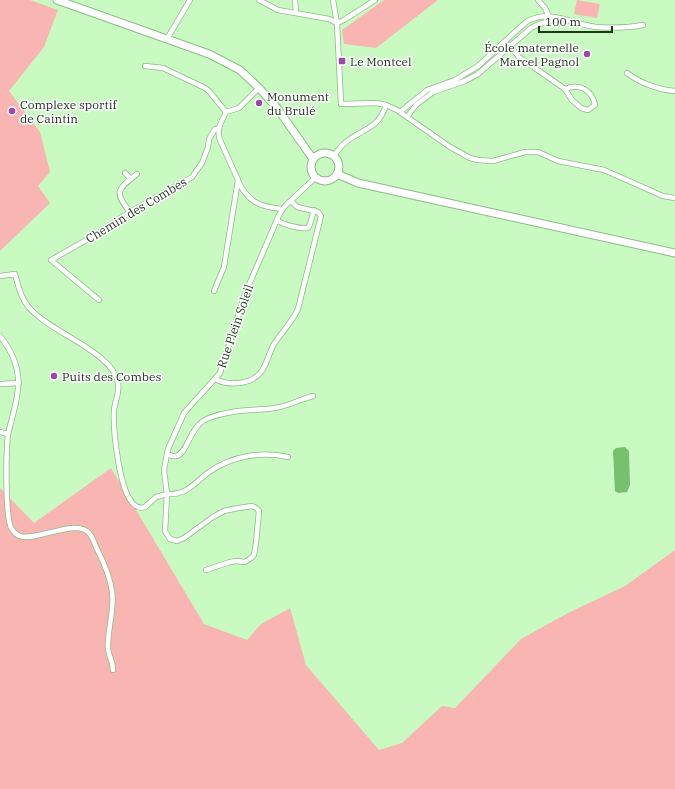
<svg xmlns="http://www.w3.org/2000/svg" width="675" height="789" font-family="'IBM Plex Serif',serif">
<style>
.green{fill:#f9b5b2}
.water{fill:#76c06e}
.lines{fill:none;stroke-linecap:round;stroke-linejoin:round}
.street-casing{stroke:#8cbb86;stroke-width:6}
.secondary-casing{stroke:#8cbb86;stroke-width:9}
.street{stroke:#fff;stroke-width:4.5}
.secondary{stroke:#fff;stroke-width:7}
.poi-dot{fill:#a044ae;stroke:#fff;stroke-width:1.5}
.labels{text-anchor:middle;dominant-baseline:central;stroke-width:3;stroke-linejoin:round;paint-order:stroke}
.poi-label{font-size:12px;fill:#21341f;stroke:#fff;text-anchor:start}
.street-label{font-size:12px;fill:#21341f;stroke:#fff}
</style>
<rect width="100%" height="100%" fill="#c8fac2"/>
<g class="green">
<path d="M 0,0 L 30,0 L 58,10 L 44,47 L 9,91 L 40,132 L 50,172 L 38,186 L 50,203 L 0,251 Z"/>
<path d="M 384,0 L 438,0 L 376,48 L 344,44 L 342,30 Z"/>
<path d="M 577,0 L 600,4 L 597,18 L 574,14 Z"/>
<path d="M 111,468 L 204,624 L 247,640 L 261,624 L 290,608 L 306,665 L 379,750 L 402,743 L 442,706 L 455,708 L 521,639 L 568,613 L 625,586 L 675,550 L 675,789 L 0,789 L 0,488 L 34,523 Z"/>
</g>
<path class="water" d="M 625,447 L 629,451 L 630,485 L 627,492 L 618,493 L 615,491 L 613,451 L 616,448 Z"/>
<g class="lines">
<defs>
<g id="street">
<path d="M 259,0 L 278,10 L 329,19 L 337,23 L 344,20 L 375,0"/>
<path d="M 295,0 L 296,12"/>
<path d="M 333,0 L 337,23 L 341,104 L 377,103 L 386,105 L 397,110 L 450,147 L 470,158 L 478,160 L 493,161 L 525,152 L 538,152 L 558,161 L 604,170 L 663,196 L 675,198"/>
<path d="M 538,0 L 545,8 L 549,17"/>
<path d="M 167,39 L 190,0"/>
<path d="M 509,45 L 519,57 L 565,89 L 572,100 L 581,108 L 588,110 L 595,105 C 592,90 580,83 565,89"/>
<path d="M 145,66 L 163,68 L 205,88 L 209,91 L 226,112"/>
<path d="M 627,73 C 640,83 659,90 675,91"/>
<path d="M 400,112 L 427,90 L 455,80 L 478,66 L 526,22 C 551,8 570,24 596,27 C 611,28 627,28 643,25"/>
<path d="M 407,117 L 416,105 L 433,92 L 465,81 L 478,74 L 531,28 L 539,24 L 558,19"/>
<path d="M 333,156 C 337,152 341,146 346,142 C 363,128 378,130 386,105"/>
<path d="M 125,173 L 131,179"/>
<path d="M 238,181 C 248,202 260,207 282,209"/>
<path d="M 130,212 C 113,191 118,189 137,174"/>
<path d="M 277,220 C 284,225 299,229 308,228 L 310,224 L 314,210"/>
<path d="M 0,276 L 15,274 C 18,285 20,296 27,305 C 47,332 113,351 118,383 C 120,392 115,401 114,410 C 113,429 119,496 136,506 C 139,508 142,508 145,507 L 156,497 L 167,494 L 164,470 L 168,449 L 184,413 L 220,373 L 245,294 L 279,215 L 285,206 L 315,178"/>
<path d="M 214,291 L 224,267 L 238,180 L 220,140 C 216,128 222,122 226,112 L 239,108 L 259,88"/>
<path d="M 99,300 L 51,260 L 95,235 L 130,212 L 192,177 L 202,163 L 208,147 L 209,139 L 215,129 L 219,129"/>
<path d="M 0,336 C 28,371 18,394 8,434 L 0,432"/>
<path d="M 215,379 C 228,386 251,385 261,372 C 267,364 269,353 274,344 C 282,332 292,322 298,309 L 321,216 L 318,212 L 297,207 L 291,201"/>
<path d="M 0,384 L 19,383"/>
<path d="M 8,434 C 6,452 5,513 11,528 C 13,531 16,535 20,536 C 34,542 74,519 88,532 C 93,536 95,546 98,551 C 104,563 110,578 112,591 C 115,610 107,630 108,649 C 109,656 113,662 113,670"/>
<path d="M 167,454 C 170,455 173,457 176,456 C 188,454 189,425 209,418 C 232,409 252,411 275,408 C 288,406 301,399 313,396"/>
<path d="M 206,570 L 230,562 L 236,561 L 245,562 L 251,558 L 254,555 L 256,543 L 259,511 L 256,508 L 252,506 L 233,509 L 224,511 L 213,517 L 184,538 L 177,541 L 170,539 L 165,531 L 167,494 C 188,495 194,483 209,472 C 232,456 261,451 288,457"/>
</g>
<g id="secondary">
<path d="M 57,0 L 209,54 L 240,70 L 259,88 L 277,108 L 313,159"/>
<circle cx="325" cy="167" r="14"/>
<path d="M 337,174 L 358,183 L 675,253"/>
</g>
</defs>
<use href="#street" class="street-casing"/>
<use href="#secondary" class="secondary-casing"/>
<use href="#street" class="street"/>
<use href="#secondary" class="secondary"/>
</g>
<g class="poi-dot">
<circle cx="587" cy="54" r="4"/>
<rect x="338" y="57" width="8" height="8" rx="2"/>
<circle cx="259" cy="103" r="4"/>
<circle cx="12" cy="111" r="4"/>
<circle cx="54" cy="376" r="4"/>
</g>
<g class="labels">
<g class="poi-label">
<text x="579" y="47" text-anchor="end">École maternelle<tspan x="579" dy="14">Marcel Pagnol</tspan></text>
<text x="350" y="61">Le Montcel</text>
<text x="267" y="96">Monument<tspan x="267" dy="14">du Brulé</tspan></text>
<text x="20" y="104">Complexe sportif<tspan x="20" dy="14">de Caintin</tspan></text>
<text x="62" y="376">Puits des Combes</text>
</g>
<g class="street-label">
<text transform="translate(136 210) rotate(-31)">Chemin des Combes</text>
<text transform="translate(235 326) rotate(-71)">Rue Plein Soleil</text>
</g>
</g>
<path d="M539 26v6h73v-6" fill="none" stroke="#21341f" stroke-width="2"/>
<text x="545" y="26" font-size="12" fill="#21341f" stroke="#ffffff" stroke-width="3" paint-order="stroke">100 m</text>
</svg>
